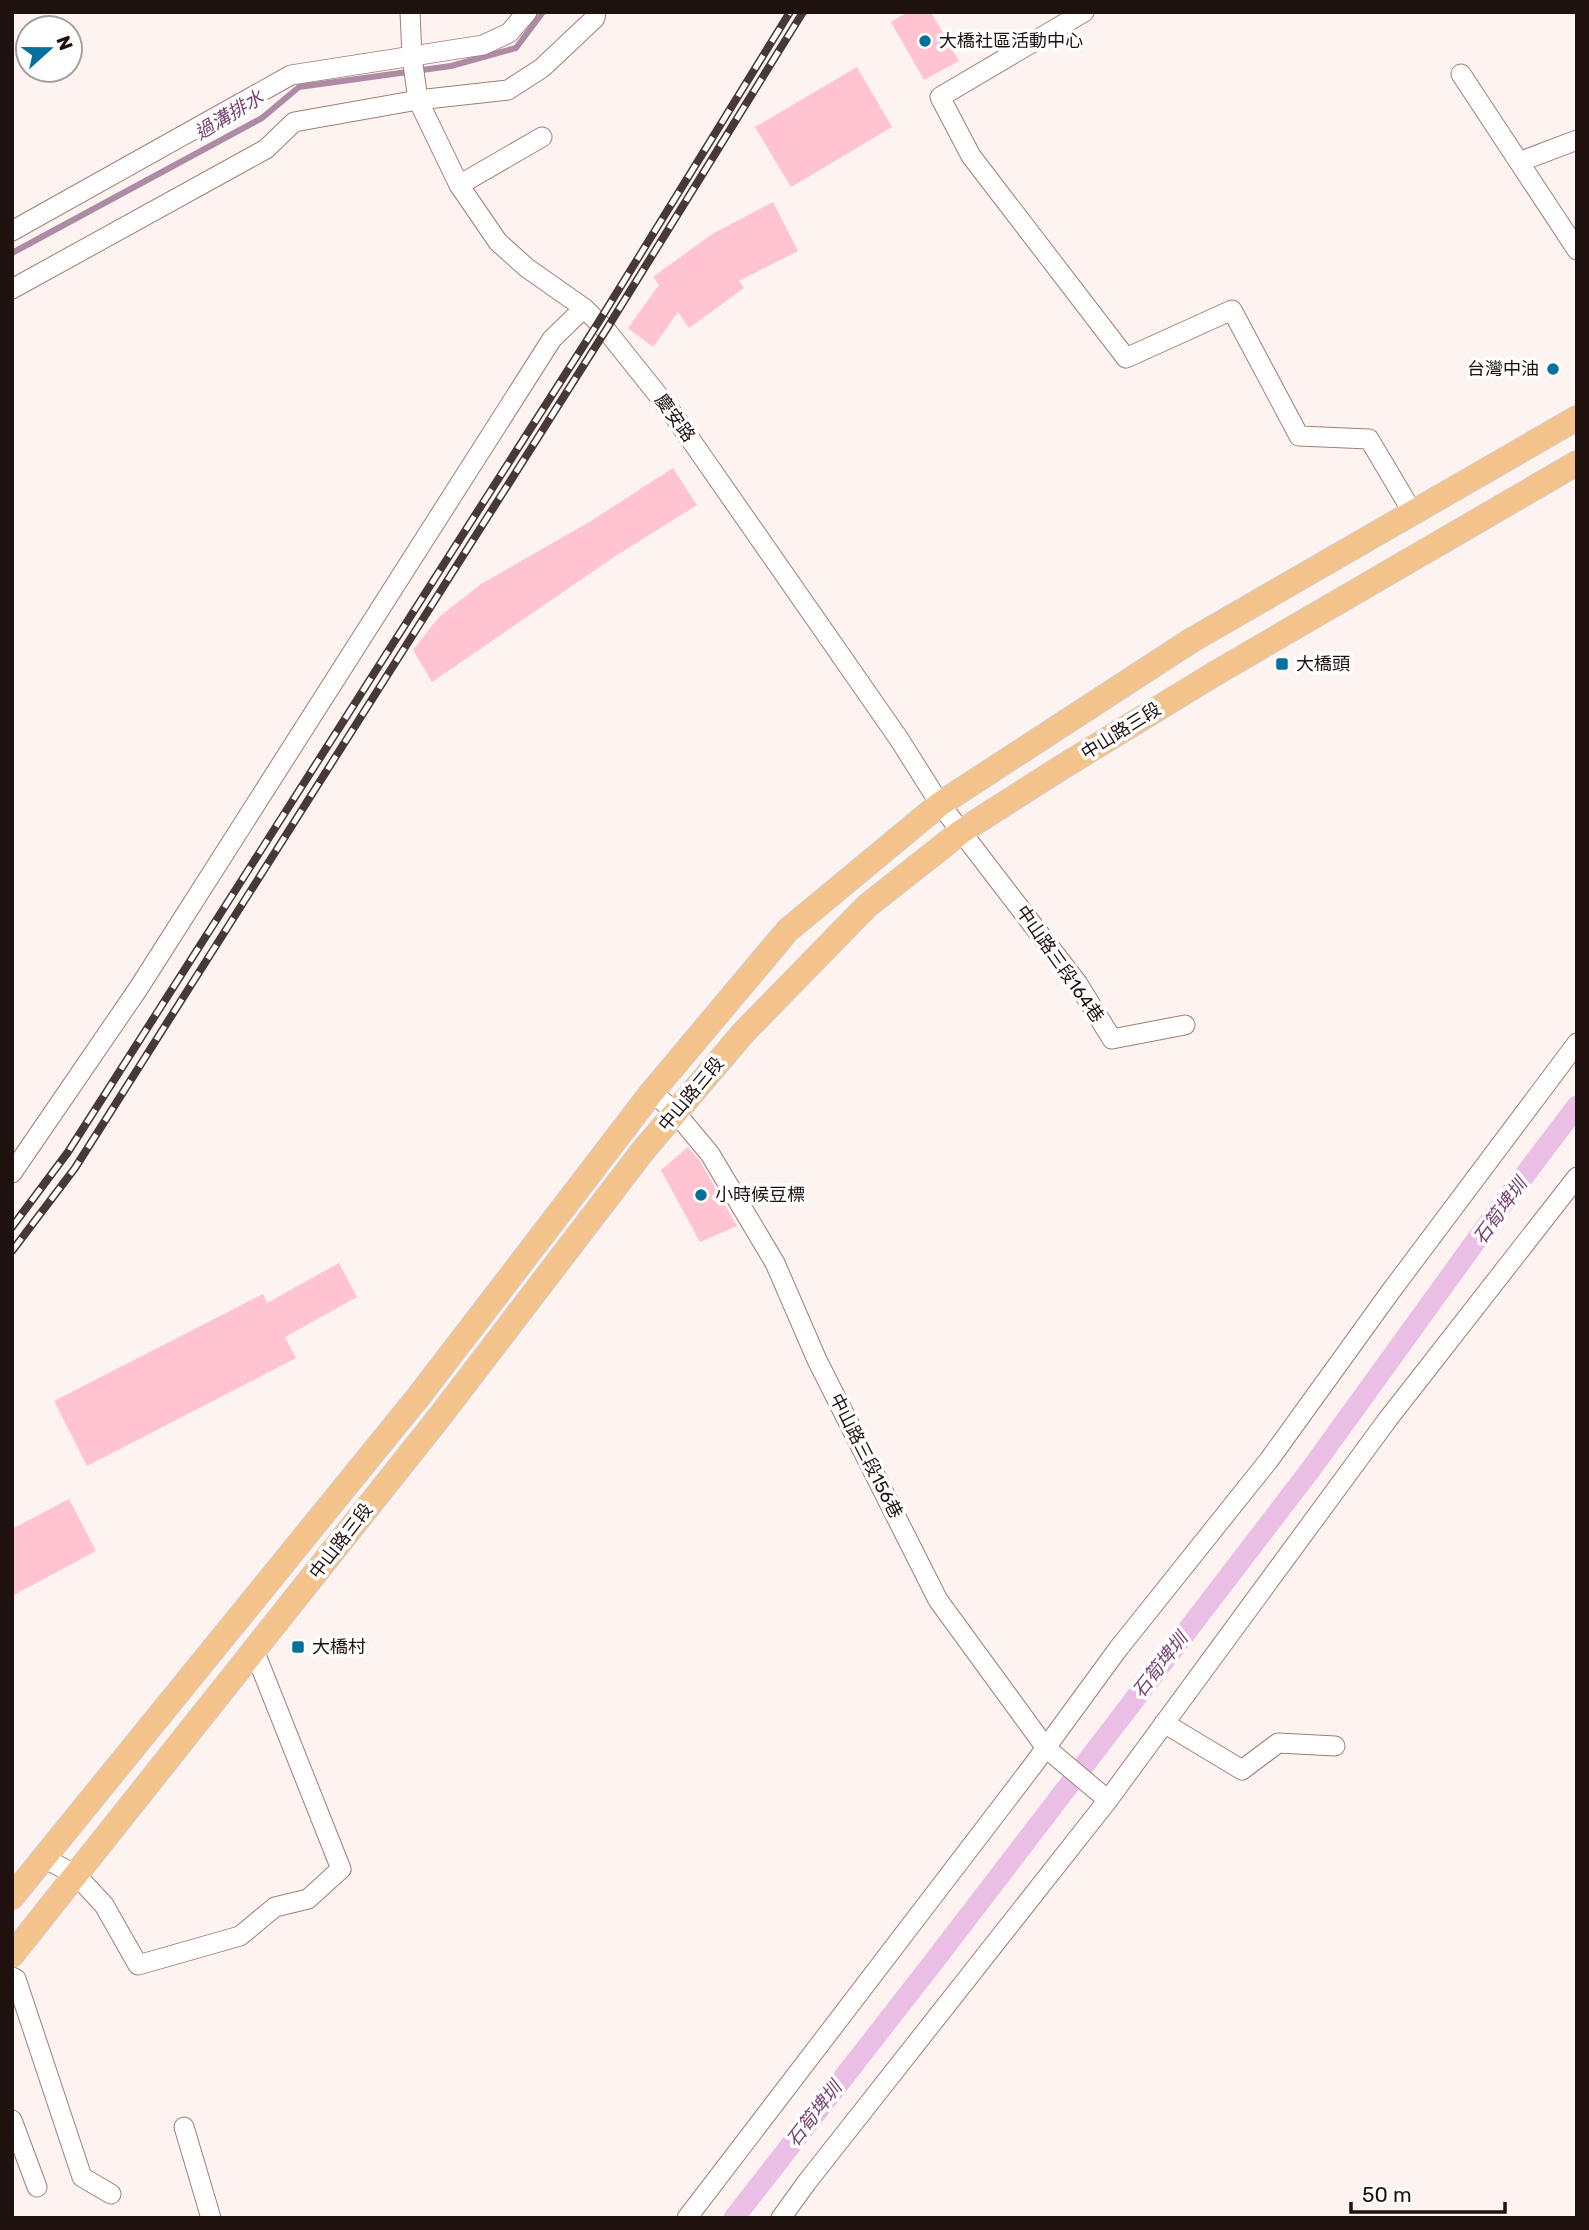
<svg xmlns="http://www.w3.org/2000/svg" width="1589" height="2230" font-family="Rubik,'Noto Sans TC',sans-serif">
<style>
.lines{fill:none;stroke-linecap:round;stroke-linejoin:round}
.stream{stroke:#ae8ba4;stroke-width:6}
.canal{stroke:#ebbfe5;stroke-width:21}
.building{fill:#ffc3d2}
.minor-casing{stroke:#a37d74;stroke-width:21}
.major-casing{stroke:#d2cfcf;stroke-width:26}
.minor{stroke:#fff;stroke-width:19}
.major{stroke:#f3c38b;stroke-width:24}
.rail-casing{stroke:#463936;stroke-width:8}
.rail{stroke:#fff;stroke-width:5;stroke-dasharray:16;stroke-linecap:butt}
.poi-dot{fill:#03719d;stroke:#fff;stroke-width:2.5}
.labels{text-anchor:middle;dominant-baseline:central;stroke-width:7;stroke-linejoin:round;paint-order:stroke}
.poi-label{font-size:18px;fill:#1f110e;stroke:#fff;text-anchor:start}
.street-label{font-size:18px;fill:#1f110e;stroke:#fff}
.water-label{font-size:19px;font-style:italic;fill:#774172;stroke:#fff}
</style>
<rect width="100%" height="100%" fill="#fdf4f2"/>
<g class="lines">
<path class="stream" d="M 12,253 L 262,118 L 299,87 L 451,66 L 516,48 L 543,12"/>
<path class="canal" d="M 734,2218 L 935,1960 L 1311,1469 L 1496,1213 L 1577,1106"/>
</g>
<g class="building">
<path d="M 908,12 L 931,12 L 959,61 L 924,80 L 891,22 Z"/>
<path d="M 857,67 L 892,127 L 791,187 L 755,127 Z"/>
<path d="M 773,202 L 798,251 L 739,281 L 744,288 L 689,328 L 678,312 L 653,347 L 628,328 L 659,285 L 653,277 L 712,234 Z"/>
<path d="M 673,468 L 697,505 L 614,557 L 432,682 L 413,650 L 439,617 L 481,584 L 591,521 Z"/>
<path d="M 688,1147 L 700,1161 L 737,1226 L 700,1242 L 661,1170 Z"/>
<path d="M 339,1263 L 357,1297 L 285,1337 L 296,1358 L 87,1466 L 54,1401 L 263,1294 L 267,1303 Z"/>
<path d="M 69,1499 L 96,1551 L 12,1596 L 12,1529 Z"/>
</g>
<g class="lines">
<defs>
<g id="minor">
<path d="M 410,12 L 412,57 L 418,100 L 459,185 L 498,242 L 527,268 L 584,308 L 606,330 L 670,410 L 899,739 L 940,804 L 1078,984 L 1112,1039 L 1185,1025"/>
<path d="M 1084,12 L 940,97 L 971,156 L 1126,358 L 1232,310 L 1299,436 L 1369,439 L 1413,513"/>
<path d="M 1461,74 L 1577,250"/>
<path d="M 1519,162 L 1577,140"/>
<path d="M 459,185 L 542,137"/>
<path d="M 12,231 L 291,75 L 483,45 L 509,33 L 527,12"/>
<path d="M 12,289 L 266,149 L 294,122 L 418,100 L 508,90 L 542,68 L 595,18 L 596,12"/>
<path d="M 652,1092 L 675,1112 L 710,1154 L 775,1263 L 817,1360 L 938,1600 L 1046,1748 L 1108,1800"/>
<path d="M 12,1173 L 138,989 L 552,339 L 584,308"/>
<path d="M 1164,1723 L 1242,1770 L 1278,1743 L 1335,1746"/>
<path d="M 44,1858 L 76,1875 L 104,1905 L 138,1965 L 240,1936 L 275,1907 L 308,1899 L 341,1869 L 254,1650"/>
<path d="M 12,1977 L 16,1979 L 82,2177 L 111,2194"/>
<path d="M 12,2120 L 37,2187"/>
<path d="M 184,2127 L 211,2218"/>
<path d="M 687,2218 L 1031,1768 L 1118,1649 L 1269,1460 L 1391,1291 L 1577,1043"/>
<path d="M 781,2218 L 807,2182 L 1108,1800 L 1388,1419 L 1577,1177"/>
</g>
<g id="major">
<path d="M 12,1897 L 419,1396 L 652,1092 L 788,930 L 940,804 L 1192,640 L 1577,418"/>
<path d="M 12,1955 L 441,1415 L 642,1152 L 744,1032 L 867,906 L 962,831 L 1059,769 L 1216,673 L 1577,463"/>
</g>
</defs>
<use href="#minor" class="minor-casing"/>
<use href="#major" class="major-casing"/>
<use href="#minor" class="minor"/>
<use href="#major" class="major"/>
<defs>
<g id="rail">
<path d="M 12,1227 L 68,1152 L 598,323 L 790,12"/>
<path d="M 12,1251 L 75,1168 L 606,330 L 803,12"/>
</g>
</defs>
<use href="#rail" class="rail-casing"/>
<use href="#rail" class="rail"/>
</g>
<g class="poi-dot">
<circle cx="925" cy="41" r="7"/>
<circle cx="1553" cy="369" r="7"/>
<rect x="1275" y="657" width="14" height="14" rx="3.5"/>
<circle cx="701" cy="1195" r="7"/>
<rect x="291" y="1640" width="14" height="14" rx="3.5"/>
</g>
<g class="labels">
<g class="poi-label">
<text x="939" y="41">大橋社區活動中心</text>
<text x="1539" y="369" text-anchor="end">台灣中油</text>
<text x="1296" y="664">大橋頭</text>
<text x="715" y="1195">小時候豆標</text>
<text x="312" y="1647">大橋村</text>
</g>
<g class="street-label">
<text transform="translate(675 418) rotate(54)">慶安路</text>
<text transform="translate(1121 731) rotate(-32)">中山路三段</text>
<text transform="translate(1060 964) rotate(55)">中山路三段164巷</text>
<text transform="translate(691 1094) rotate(-50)">中山路三段</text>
<text transform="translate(866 1456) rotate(63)">中山路三段156巷</text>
<text transform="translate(341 1541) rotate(-52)">中山路三段</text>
</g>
<g class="water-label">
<text transform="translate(229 115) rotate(-31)">過溝排水</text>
<text transform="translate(1500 1211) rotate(-54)">石筍埤圳</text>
<text transform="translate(1160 1665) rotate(-52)">石筍埤圳</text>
<text transform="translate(814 2114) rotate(-52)">石筍埤圳</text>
</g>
</g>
<rect width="1589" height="2230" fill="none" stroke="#1f110e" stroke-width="28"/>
<g transform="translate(49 49) rotate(69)"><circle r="33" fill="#ffffff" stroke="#a5a09f" stroke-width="2"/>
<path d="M0-5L12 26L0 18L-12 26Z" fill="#03719d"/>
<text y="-10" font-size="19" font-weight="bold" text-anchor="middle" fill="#1f110e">N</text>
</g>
<path d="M1351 2202v10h154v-10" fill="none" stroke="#1f110e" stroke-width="3.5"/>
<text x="1362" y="2202" font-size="21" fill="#1f110e" stroke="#ffffff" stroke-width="5" paint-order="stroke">50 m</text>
</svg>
